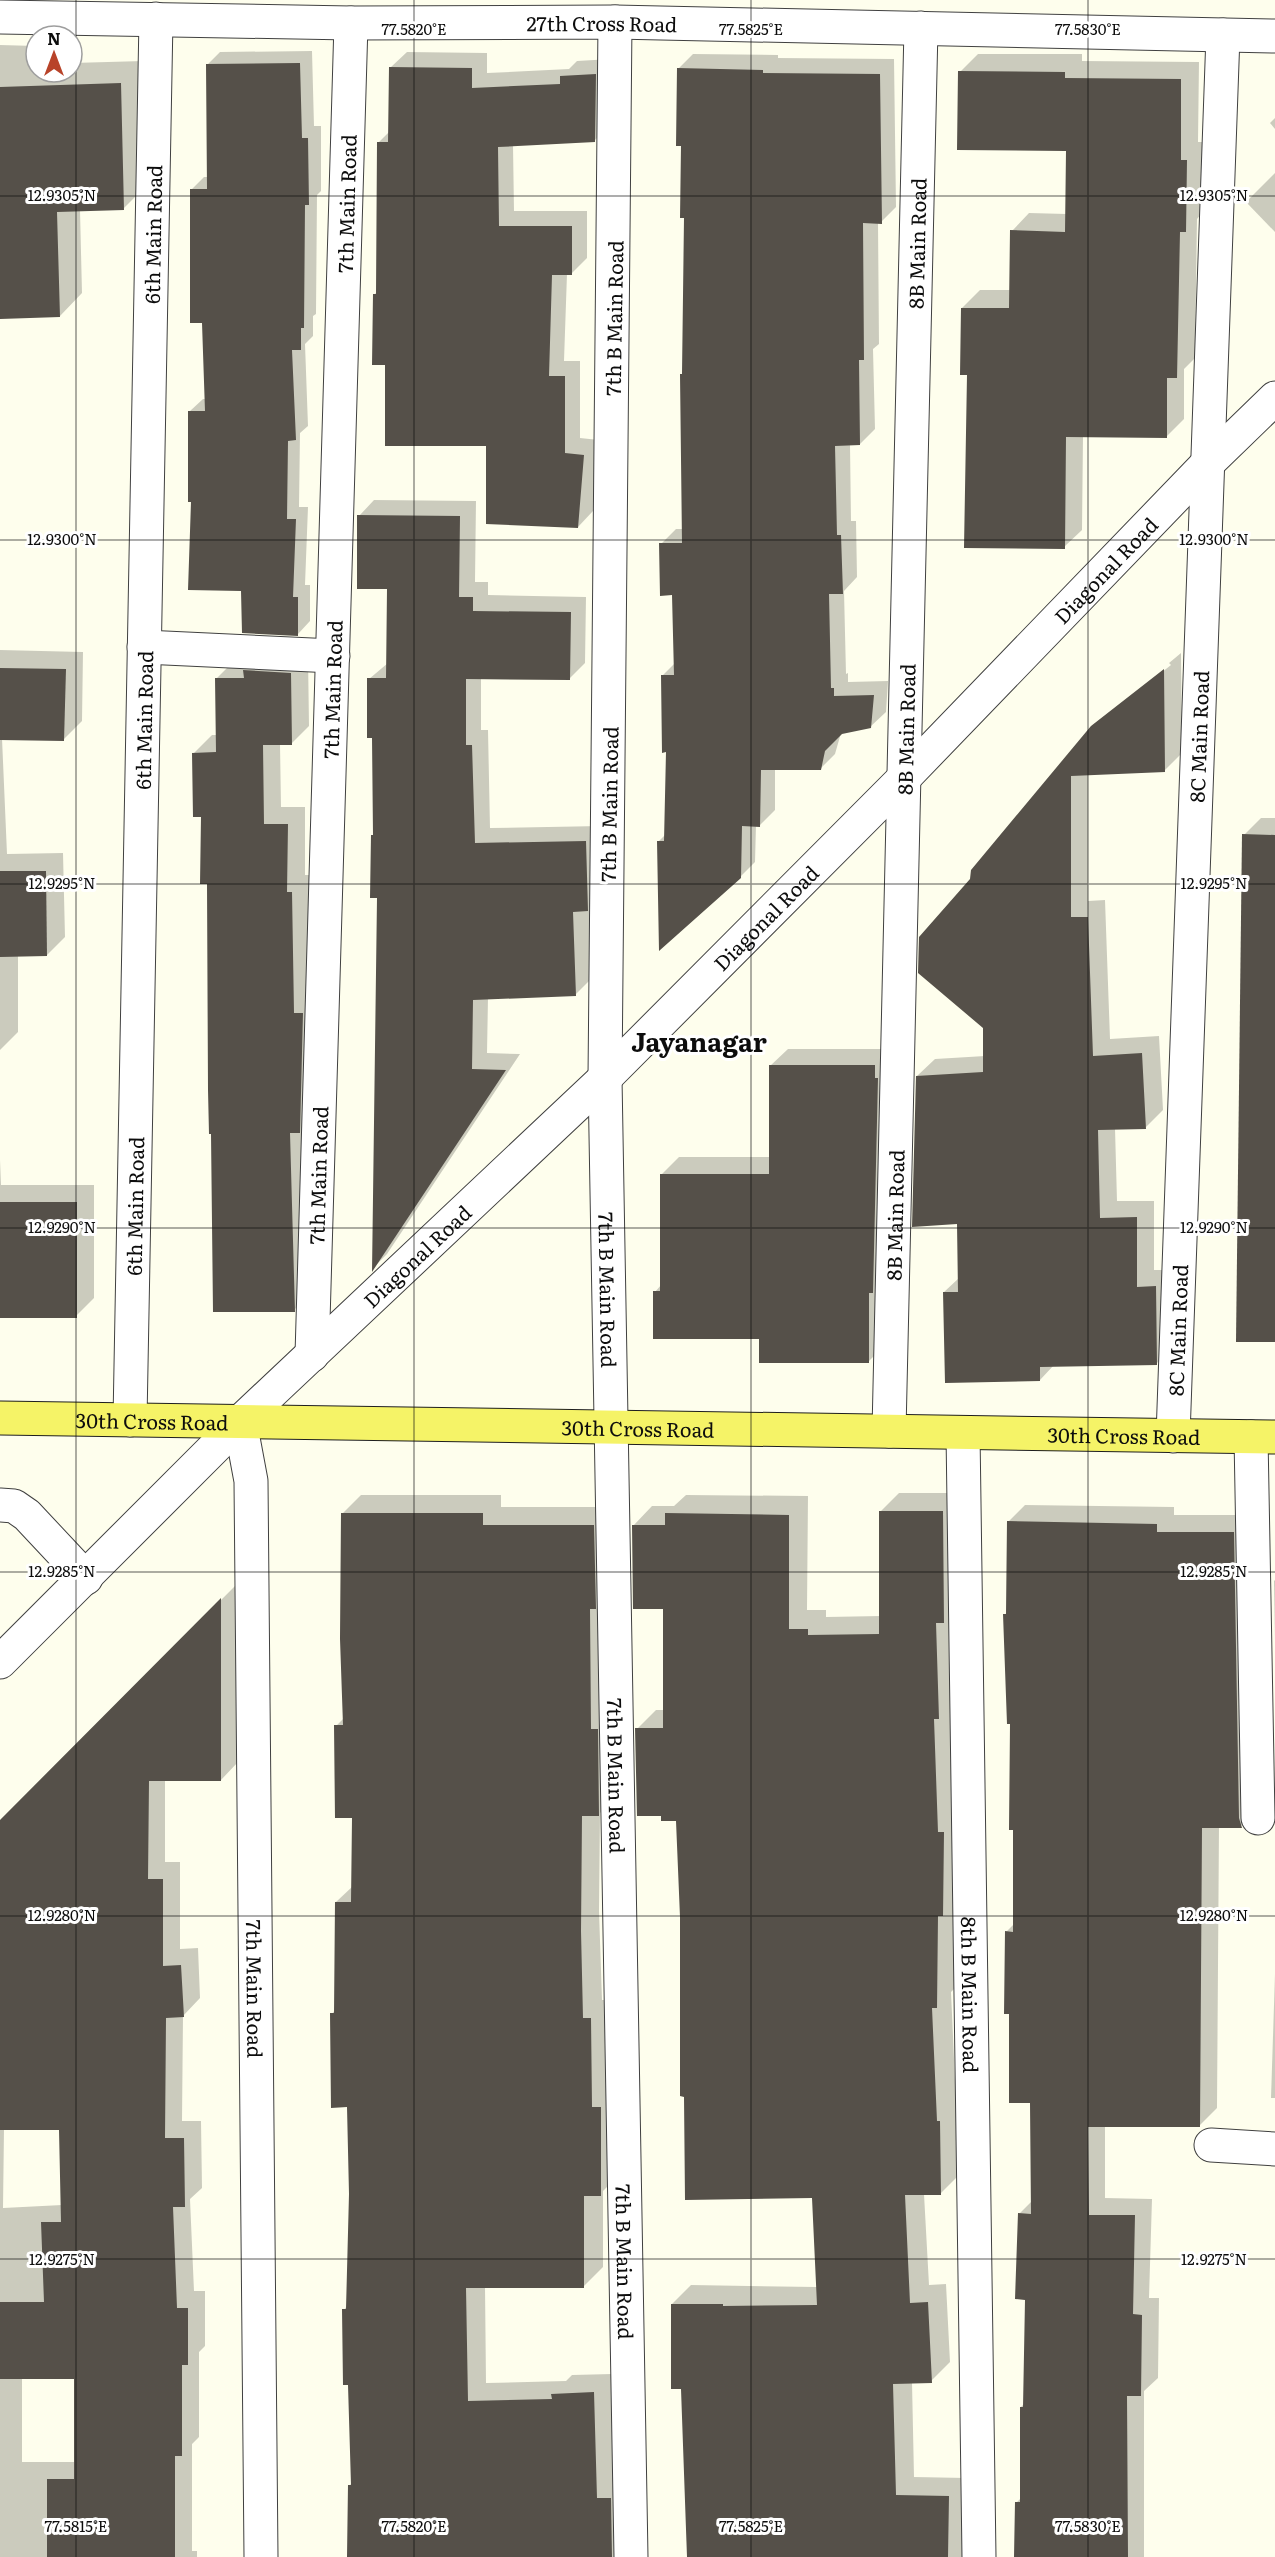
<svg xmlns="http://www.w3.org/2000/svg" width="1275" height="2557" font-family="Literata,serif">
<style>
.shadow{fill:#0003;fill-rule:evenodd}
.building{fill:#555049}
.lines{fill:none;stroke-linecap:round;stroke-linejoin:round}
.minor-casing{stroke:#404040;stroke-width:35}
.major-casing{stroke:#1e1e1e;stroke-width:35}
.minor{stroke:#fff;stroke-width:33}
.major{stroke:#f5f367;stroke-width:33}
.ticks{fill:none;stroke:#0d0d0d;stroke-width:1.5;stroke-opacity:0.45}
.labels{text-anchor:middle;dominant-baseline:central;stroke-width:6;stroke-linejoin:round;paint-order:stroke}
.street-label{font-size:20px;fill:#0d0d0d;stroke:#fff}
.district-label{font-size:26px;font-weight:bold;fill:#0d0d0d;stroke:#fff}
.ticks-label{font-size:15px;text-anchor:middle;fill:#0d0d0d;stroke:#fff;stroke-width:6;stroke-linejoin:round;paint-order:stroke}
</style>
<rect width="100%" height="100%" fill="#fefeed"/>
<g class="shadow">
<path d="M 0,45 L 36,46 L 36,72 L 72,72 L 72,63 L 143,61 L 146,186 L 124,208 L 80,210 L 82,293 L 60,316 L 0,318 Z"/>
<path d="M 312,51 L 314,126 L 321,126 L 321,191 L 317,195 L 316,314 L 313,316 L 313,336 L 305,344 L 308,426 L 300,433 L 299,507 L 308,507 L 305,585 L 310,585 L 310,621 L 298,634 L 242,590 L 193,501 L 190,411 L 203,399 L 206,399 L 203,321 L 191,190 L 204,177 L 209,177 L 207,65 L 220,52 Z"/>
<path d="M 407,52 L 487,53 L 487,73 L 569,69 L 577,61 L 611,59 L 610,125 L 594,141 L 513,145 L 514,211 L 587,211 L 587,258 L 571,274 L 567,274 L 564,361 L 580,361 L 580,438 L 599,440 L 593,511 L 578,527 L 487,445 L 386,363 L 375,294 L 377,292 L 378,143 L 390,131 L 391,67 Z"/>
<path d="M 693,54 L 778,55 L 778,58 L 894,59 L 896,207 L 881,222 L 878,222 L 879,344 L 873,349 L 875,429 L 860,444 L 850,444 L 851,521 L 856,521 L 857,577 L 844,591 L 846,674 L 848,673 L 848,682 L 888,681 L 886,712 L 870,727 L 841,733 L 835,754 L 820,769 L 775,769 L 775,810 L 760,825 L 756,825 L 755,862 L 740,877 L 658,842 L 666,834 L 668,751 L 663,675 L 675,663 L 673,594 L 661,544 L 676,529 L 683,529 L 681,375 L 684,372 L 685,217 L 678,69 Z"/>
<path d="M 978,54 L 1082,54 L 1082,61 L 1199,62 L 1198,142 L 1204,142 L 1203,212 L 1197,219 L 1195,358 L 1184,369 L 1184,419 L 1166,437 L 1083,436 L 1082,530 L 1064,547 L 962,308 L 980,290 L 1010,290 L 1012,231 L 1029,213 L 1067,214 L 1068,150 L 960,72 Z"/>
<path d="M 1275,118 L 1275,129 L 1270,123 Z"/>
<path d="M 1275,173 L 1275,232 L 1246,202 Z"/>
<path d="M 374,500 L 476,501 L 475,582 L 488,582 L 488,595 L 586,597 L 585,663 L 569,679 L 481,677 L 481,730 L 488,730 L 490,828 L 601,826 L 603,894 L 589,908 L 591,979 L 575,995 L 488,998 L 487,1053 L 520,1054 L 387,1254 L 373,1268 L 378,897 L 372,836 L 375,833 L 373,737 L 369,679 L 388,663 L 388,588 L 359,516 Z"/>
<path d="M 0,650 L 83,652 L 82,721 L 64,739 L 2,738 L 7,854 L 63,853 L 65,937 L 47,955 L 18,955 L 18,1032 L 0,1050 Z"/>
<path d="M 1181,653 L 1182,753 L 1165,770 L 1088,774 L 1088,901 L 1105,900 L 1110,1039 L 1159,1036 L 1163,1110 L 1146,1127 L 1115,1128 L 1117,1201 L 1154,1201 L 1154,1270 L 1173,1270 L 1174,1346 L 1156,1364 L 1054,1365 L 1040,1380 L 944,1292 L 959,1278 L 958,1222 L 917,1076 L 935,1059 L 985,1056 L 972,880 L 1098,723 L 1171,665 L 1169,663 Z"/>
<path d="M 308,656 L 309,726 L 292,743 L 280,744 L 281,807 L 305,807 L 305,875 L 309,875 L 312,1292 L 294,1310 L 209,883 L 194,753 L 212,735 L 217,735 L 216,679 L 234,661 Z"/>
<path d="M 1261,818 L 1275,818 L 1275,1340 L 1244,835 Z"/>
<path d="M 788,1049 L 892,1049 L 886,1344 L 868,1362 L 761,1338 L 655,1292 L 661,1285 L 661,1175 L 679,1157 L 770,1157 L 770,1066 Z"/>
<path d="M 0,1160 L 1,1185 L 94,1185 L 94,1298 L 76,1316 L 0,1316 Z"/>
<path d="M 899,1493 L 962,1493 L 956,1987 L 951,1992 L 956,2103 L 958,2103 L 960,2174 L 941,2193 L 924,2194 L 929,2285 L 946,2284 L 950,2362 L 931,2381 L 912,2382 L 914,2477 L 967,2478 L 966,2557 L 689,2557 L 682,2387 L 672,2304 L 691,2285 L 817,2287 L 813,2197 L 681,1917 L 677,1819 L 637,1729 L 656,1710 L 664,1710 L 665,1607 L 633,1526 L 652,1506 L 674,1506 L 686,1495 L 808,1496 L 807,1610 L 826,1610 L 826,1617 L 881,1616 L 880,1512 Z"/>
<path d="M 361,1495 L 501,1495 L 501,1507 L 613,1507 L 618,1795 L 600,1813 L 599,1911 L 602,2000 L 610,2000 L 619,2175 L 603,2191 L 603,2267 L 584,2286 L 485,2286 L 486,2383 L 566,2381 L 572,2375 L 612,2374 L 642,2557 L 348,2557 L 349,2486 L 353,2482 L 350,2384 L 344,2310 L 347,2306 L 350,2194 L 348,2106 L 332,2014 L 335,2010 L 336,1902 L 353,1886 L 354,1816 L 336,1726 L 345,1717 L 342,1514 Z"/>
<path d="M 1025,1505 L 1174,1507 L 1174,1515 L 1251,1515 L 1258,1809 L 1241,1826 L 1219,1826 L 1217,2108 L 1200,2125 L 1105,2125 L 1105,2198 L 1152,2199 L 1149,2298 L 1159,2298 L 1158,2378 L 1144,2391 L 1144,2557 L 1015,2557 L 1016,2503 L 1021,2498 L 1021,2407 L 1025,2403 L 1027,2298 L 1019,2214 L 1033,2200 L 1032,2101 L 1010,2013 L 1006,1932 L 1015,1923 L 1012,1723 L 1004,1615 L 1008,1612 L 1008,1522 Z"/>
<path d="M 1275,1580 L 1275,1641 L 1274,1581 Z"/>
<path d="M 238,1583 L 238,1762 L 221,1780 L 165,1780 L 165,1862 L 180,1862 L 180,1949 L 198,1948 L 200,1998 L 183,2016 L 182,2121 L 201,2121 L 202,2188 L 190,2199 L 194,2291 L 205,2291 L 205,2346 L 199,2352 L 199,2437 L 192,2444 L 192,2551 L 197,2551 L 197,2557 L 0,2557 L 0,1822 ZM 4,2129 L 61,2129 L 62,2205 L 3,2208 ZM 22,2378 L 76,2378 L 76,2462 L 22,2462 Z"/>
<path d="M 1275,1974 L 1275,2098 L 1271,2098 Z"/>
</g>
<g class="building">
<path d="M 300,63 L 302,138 L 308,138 L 309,205 L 305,205 L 304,328 L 301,328 L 301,350 L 292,350 L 296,440 L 288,441 L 287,519 L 296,519 L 293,597 L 298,597 L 298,636 L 242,633 L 241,591 L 188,590 L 191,502 L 188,502 L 188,411 L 205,411 L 202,323 L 190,323 L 190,189 L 207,189 L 206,64 Z"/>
<path d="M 389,67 L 472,68 L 472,88 L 560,84 L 560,76 L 596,74 L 595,142 L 498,147 L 499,226 L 572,226 L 572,275 L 552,275 L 549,376 L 565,376 L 565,453 L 584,455 L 578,528 L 486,524 L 486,446 L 385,446 L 385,365 L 372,365 L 373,294 L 376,294 L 377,142 L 388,142 Z"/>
<path d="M 677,68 L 763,70 L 763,73 L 880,74 L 882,224 L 863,223 L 864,360 L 859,360 L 860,445 L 835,446 L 837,535 L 841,535 L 843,594 L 829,594 L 831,688 L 834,688 L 834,696 L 874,695 L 871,728 L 842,734 L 825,751 L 821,770 L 761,770 L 760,827 L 742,826 L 741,878 L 659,951 L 657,841 L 664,841 L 666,752 L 662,753 L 661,675 L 674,675 L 672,595 L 660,596 L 659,543 L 682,543 L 680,374 L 682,374 L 684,218 L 680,218 L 681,146 L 676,146 Z"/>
<path d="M 958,71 L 1065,72 L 1065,78 L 1181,79 L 1181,160 L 1187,160 L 1186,232 L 1180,232 L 1177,378 L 1167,378 L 1167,438 L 1066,437 L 1065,549 L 964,548 L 967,375 L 960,375 L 961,308 L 1009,308 L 1010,230 L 1065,232 L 1066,151 L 957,150 Z"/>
<path d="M 121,83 L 124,210 L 57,212 L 60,317 L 0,319 L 0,87 Z"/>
<path d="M 357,515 L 460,516 L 459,597 L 473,597 L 473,611 L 571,612 L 570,680 L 466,679 L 466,745 L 472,745 L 475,843 L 586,841 L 588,911 L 573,912 L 576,996 L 473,1000 L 472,1069 L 506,1070 L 372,1272 L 377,898 L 370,898 L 371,835 L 373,835 L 372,738 L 367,738 L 367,678 L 386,678 L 387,589 L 357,589 Z"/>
<path d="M 0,668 L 66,669 L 64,741 L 0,740 Z"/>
<path d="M 1164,669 L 1165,772 L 1071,776 L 1071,917 L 1088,917 L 1093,1056 L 1142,1053 L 1146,1129 L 1098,1130 L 1100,1218 L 1137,1217 L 1137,1287 L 1156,1286 L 1157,1365 L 1040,1367 L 1040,1381 L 945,1383 L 943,1292 L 958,1292 L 957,1224 L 912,1227 L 916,1076 L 983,1072 L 983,1028 L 918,973 L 919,937 L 970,879 L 971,870 L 1091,726 Z"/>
<path d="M 243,670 L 291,673 L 292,745 L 263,745 L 264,824 L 288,824 L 287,892 L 292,892 L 294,1013 L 303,1013 L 300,1133 L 290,1133 L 295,1312 L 213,1312 L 211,1134 L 209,1134 L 208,1090 L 207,884 L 200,884 L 201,817 L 193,817 L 192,753 L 216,752 L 215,678 L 244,678 Z"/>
<path d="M 1242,834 L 1275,835 L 1275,1342 L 1236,1342 Z"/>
<path d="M 0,871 L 46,871 L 47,956 L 0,957 Z"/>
<path d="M 769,1065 L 875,1065 L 875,1078 L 878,1078 L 873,1293 L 869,1293 L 869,1363 L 759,1363 L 759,1339 L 653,1339 L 653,1291 L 660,1291 L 660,1174 L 769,1174 Z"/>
<rect x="0" y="1202" width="77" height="116"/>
<path d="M 879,1511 L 943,1511 L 944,1623 L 936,1623 L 939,1719 L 934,1719 L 938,1832 L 944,1832 L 943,1916 L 938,1916 L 937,2008 L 932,2008 L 937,2121 L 940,2121 L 941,2195 L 905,2195 L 910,2303 L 928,2302 L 932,2383 L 893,2384 L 896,2495 L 949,2496 L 948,2557 L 687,2557 L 681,2389 L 671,2389 L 671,2304 L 723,2304 L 723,2306 L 817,2305 L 812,2198 L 685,2200 L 684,2097 L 680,2096 L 680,1917 L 676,1821 L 661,1821 L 661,1816 L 637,1816 L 635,1728 L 663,1728 L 663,1609 L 633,1609 L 632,1525 L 665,1525 L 665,1513 L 789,1515 L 789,1629 L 808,1629 L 808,1635 L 879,1634 Z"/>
<path d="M 341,1513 L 483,1513 L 483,1525 L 594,1525 L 596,1609 L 590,1609 L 591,1729 L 598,1729 L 599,1816 L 582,1816 L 581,1931 L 583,2018 L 591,2018 L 592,2107 L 601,2107 L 601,2196 L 584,2196 L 584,2288 L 466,2288 L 468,2401 L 552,2399 L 551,2394 L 594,2392 L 597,2498 L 611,2498 L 612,2557 L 347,2557 L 348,2485 L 351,2485 L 348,2385 L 343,2385 L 342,2309 L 346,2309 L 349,2194 L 347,2107 L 331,2108 L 330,2013 L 334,2013 L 335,1902 L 351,1902 L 352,1818 L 335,1818 L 334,1725 L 343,1725 L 340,1639 Z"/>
<path d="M 1007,1521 L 1157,1524 L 1157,1532 L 1234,1532 L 1239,1818 L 1242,1828 L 1202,1828 L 1200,2127 L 1088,2127 L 1089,2215 L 1135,2215 L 1133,2314 L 1142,2315 L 1141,2396 L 1127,2396 L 1128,2557 L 1014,2557 L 1015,2502 L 1020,2502 L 1020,2407 L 1023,2407 L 1025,2300 L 1015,2299 L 1018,2213 L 1031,2214 L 1030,2103 L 1009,2103 L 1009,2014 L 1004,2014 L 1005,1931 L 1013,1932 L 1013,1830 L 1009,1830 L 1010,1724 L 1007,1724 L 1003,1614 L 1006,1614 Z"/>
<path d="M 221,1598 L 221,1781 L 149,1781 L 148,1879 L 163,1879 L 163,1966 L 181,1965 L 184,2017 L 166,2018 L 165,2138 L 184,2138 L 185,2207 L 173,2207 L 177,2308 L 188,2308 L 188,2365 L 182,2365 L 182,2456 L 175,2456 L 175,2557 L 47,2557 L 47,2479 L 74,2479 L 74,2379 L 0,2379 L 0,2302 L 44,2302 L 41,2222 L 61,2222 L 59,2130 L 0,2130 L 0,1820 Z"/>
</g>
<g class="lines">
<defs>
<g id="minor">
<path id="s1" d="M 0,17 L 351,23 L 615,22 L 1275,36"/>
<path id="s2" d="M 615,22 L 605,1078 L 631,2557"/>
<path d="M 144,647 L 333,656"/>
<path id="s3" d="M 312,1355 L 351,23"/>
<path id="s4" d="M 130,1420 L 156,19"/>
<path id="s5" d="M 240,1422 L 251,1481 L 261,2557"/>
<path id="s6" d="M 889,1431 L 921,28"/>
<path id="s7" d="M 963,1433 L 979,2557"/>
<path id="s8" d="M 1173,1436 L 1223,35"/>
<path d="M 1251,1437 L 1258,1818"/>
<path d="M 0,1505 L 14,1506 L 27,1515 L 86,1578"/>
<path id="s9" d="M 0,1662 L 240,1422 L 605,1078 L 902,780 L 1206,465 L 1275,398"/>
<path d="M 1211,2145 L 1275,2149"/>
</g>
<g id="major">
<path id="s10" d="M 0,1418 L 1275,1437"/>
</g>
</defs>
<use href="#minor" class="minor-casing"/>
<use href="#major" class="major-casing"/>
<use href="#minor" class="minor"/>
<use href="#major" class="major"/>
</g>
<path class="ticks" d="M 76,0 L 76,2557M 414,0 L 414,2557M 751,0 L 751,2557M 1088,0 L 1088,2557M 0,196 L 1275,196M 0,540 L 1275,540M 0,884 L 1275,884M 0,1228 L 1275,1228M 0,1572 L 1275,1572M 0,1916 L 1275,1916M 0,2259 L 1275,2259"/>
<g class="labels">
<g class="street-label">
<text stroke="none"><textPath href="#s1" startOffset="602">27th Cross Road</textPath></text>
<text stroke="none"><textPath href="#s3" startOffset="1152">7th Main Road</textPath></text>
<text stroke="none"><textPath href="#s4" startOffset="1186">6th Main Road</textPath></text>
<text stroke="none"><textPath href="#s6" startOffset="1188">8B Main Road</textPath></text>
<text transform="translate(613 318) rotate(-89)">7th B Main Road</text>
<text stroke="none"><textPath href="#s9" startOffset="1554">Diagonal Road</textPath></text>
<text stroke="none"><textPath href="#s3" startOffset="666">7th Main Road</textPath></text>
<text stroke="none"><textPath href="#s4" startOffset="700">6th Main Road</textPath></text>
<text stroke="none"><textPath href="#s6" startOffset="702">8B Main Road</textPath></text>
<text stroke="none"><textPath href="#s8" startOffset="700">8C Main Road</textPath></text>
<text transform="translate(608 804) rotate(-89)">7th B Main Road</text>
<text stroke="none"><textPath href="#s9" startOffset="1068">Diagonal Road</textPath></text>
<text stroke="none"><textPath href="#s3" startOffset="180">7th Main Road</textPath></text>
<text stroke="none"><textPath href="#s4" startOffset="214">6th Main Road</textPath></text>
<text stroke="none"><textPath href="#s6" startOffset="216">8B Main Road</textPath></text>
<text stroke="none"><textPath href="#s9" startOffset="582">Diagonal Road</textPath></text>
<text stroke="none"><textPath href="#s2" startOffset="1268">7th B Main Road</textPath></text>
<text stroke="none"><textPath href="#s8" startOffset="106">8C Main Road</textPath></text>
<text stroke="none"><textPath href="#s10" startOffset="152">30th Cross Road</textPath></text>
<text stroke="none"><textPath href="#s10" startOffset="638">30th Cross Road</textPath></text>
<text stroke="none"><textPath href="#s10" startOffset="1124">30th Cross Road</textPath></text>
<text stroke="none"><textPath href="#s2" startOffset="1754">7th B Main Road</textPath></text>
<text stroke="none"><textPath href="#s5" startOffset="568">7th Main Road</textPath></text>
<text stroke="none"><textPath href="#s7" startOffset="562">8th B Main Road</textPath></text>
<text stroke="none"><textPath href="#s2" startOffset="2240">7th B Main Road</textPath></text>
</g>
<g class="district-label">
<text x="699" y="1040">Jayanagar</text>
</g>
</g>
<g class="ticks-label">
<text x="414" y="35">77.5820°E</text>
<text x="751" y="35">77.5825°E</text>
<text x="1088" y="35">77.5830°E</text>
<text x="62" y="201">12.9305°N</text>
<text x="1214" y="201">12.9305°N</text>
<text x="62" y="545">12.9300°N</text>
<text x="1214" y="545">12.9300°N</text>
<text x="62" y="889">12.9295°N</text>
<text x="1214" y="889">12.9295°N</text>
<text x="62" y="1233">12.9290°N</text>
<text x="1214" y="1233">12.9290°N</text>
<text x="62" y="1577">12.9285°N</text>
<text x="1214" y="1577">12.9285°N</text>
<text x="62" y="1921">12.9280°N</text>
<text x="1214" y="1921">12.9280°N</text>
<text x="62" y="2265">12.9275°N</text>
<text x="1214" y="2265">12.9275°N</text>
<text x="76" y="2532">77.5815°E</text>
<text x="414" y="2532">77.5820°E</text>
<text x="751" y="2532">77.5825°E</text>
<text x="1088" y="2532">77.5830°E</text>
</g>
<g transform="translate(54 54)"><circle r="28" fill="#ffffff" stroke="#9e9e9e" stroke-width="1.5"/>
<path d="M0-4.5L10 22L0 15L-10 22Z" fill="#b84329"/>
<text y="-9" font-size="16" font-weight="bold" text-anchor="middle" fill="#0d0d0d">N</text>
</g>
</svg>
